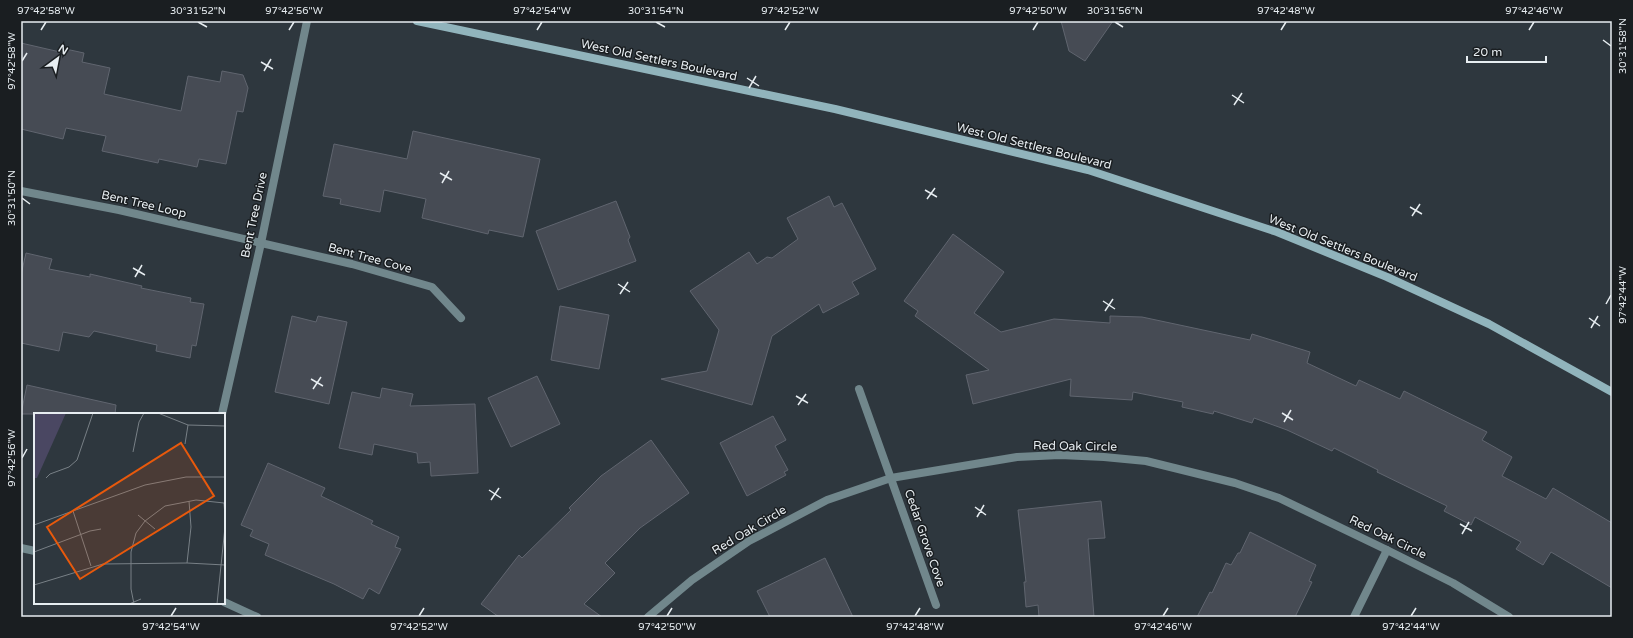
<svg xmlns="http://www.w3.org/2000/svg" width="1633" height="638" font-family="'Varela Round',sans-serif">
<style>
.building{fill:#464b54;stroke:#60656f}
.lines{fill:none;stroke-linecap:round;stroke-linejoin:round}
.street{stroke:#71878c;stroke-width:8}
.secondary{stroke:#91b4bc;stroke-width:8}
.ticks{fill:none;stroke:#e7edf1;stroke-width:1.5}
.labels{text-anchor:middle;dominant-baseline:central;stroke-width:3;stroke-linejoin:round;paint-order:stroke}
.street-label{font-size:12px;fill:#e7edf1;stroke:#1a1e21}
.inset-road{fill:none;stroke:#788086;stroke-width:1}
.view{fill:#e8590c;fill-opacity:0.15;stroke:#e8590c;stroke-width:2}
.inset-edge{fill:none;stroke:#e7edf1;stroke-width:2}
.neatline{fill:none;stroke:#e7edf1;stroke-width:1.5}
.ticks-label{font-size:10px;text-anchor:middle;fill:#e7edf1}
</style>
<rect width="100%" height="100%" fill="#2e373e"/>
<g class="building">
<path d="M 1061,21 L 1113,21 L 1085,61 L 1069,51 Z"/>
<path d="M 21,43 L 60,52 L 61,48 L 84,53 L 82,62 L 110,68 L 104,94 L 181,111 L 188,76 L 220,82 L 222,71 L 243,75 L 248,88 L 243,112 L 237,111 L 226,164 L 199,159 L 197,167 L 159,159 L 158,163 L 102,151 L 106,136 L 66,128 L 63,139 L 21,129 Z"/>
<path d="M 413,131 L 540,159 L 523,237 L 489,230 L 488,234 L 422,218 L 426,199 L 384,190 L 380,212 L 340,204 L 341,199 L 323,196 L 334,144 L 407,159 Z"/>
<path d="M 829,196 L 834,207 L 842,203 L 876,269 L 852,282 L 859,294 L 823,313 L 819,304 L 772,336 L 752,405 L 661,379 L 707,371 L 719,330 L 690,291 L 749,252 L 757,264 L 767,257 L 772,258 L 798,239 L 787,218 Z"/>
<path d="M 616,201 L 630,237 L 628,240 L 636,261 L 558,290 L 536,231 Z"/>
<path d="M 953,234 L 1004,272 L 974,313 L 1001,332 L 1054,319 L 1110,323 L 1110,316 L 1142,317 L 1250,340 L 1252,334 L 1310,352 L 1307,363 L 1356,386 L 1359,380 L 1400,399 L 1404,391 L 1487,432 L 1482,440 L 1512,457 L 1502,476 L 1546,499 L 1553,488 L 1612,523 L 1612,588 L 1551,552 L 1543,565 L 1516,549 L 1521,542 L 1475,517 L 1471,525 L 1444,511 L 1447,506 L 1377,472 L 1378,470 L 1334,448 L 1332,451 L 1287,430 L 1254,418 L 1252,423 L 1214,411 L 1213,414 L 1182,407 L 1183,402 L 1133,392 L 1132,400 L 1070,396 L 1071,379 L 973,404 L 966,375 L 989,370 L 915,316 L 918,311 L 904,301 Z"/>
<path d="M 26,253 L 52,259 L 49,269 L 90,277 L 90,274 L 142,286 L 141,288 L 191,298 L 190,302 L 204,304 L 196,346 L 192,345 L 190,358 L 156,351 L 157,345 L 94,331 L 89,337 L 63,332 L 59,351 L 21,343 L 21,275 Z"/>
<path d="M 560,306 L 609,315 L 599,369 L 551,360 Z"/>
<path d="M 292,316 L 316,322 L 318,316 L 347,322 L 329,404 L 275,392 Z"/>
<path d="M 537,376 L 560,424 L 511,447 L 488,398 Z"/>
<path d="M 27,385 L 116,405 L 115,414 L 21,414 Z"/>
<path d="M 382,388 L 413,394 L 410,406 L 475,404 L 478,473 L 431,476 L 430,462 L 418,463 L 417,453 L 374,444 L 372,455 L 339,448 L 352,392 L 380,398 Z"/>
<path d="M 773,416 L 786,440 L 775,446 L 788,470 L 784,472 L 786,475 L 747,496 L 720,443 Z"/>
<path d="M 651,440 L 689,493 L 640,528 L 605,563 L 615,573 L 584,604 L 602,617 L 499,617 L 481,604 L 519,555 L 522,558 L 571,510 L 569,508 L 601,476 Z"/>
<path d="M 268,463 L 325,488 L 321,496 L 373,521 L 371,524 L 399,537 L 395,547 L 401,549 L 379,594 L 369,588 L 363,599 L 334,584 L 265,555 L 269,544 L 250,536 L 253,530 L 241,525 Z"/>
<path d="M 1101,501 L 1105,538 L 1088,539 L 1094,617 L 1039,617 L 1038,605 L 1026,607 L 1024,582 L 1026,582 L 1018,510 Z"/>
<path d="M 1250,532 L 1316,565 L 1309,581 L 1312,582 L 1295,617 L 1197,617 L 1210,592 L 1212,593 L 1226,563 L 1231,565 L 1238,553 L 1240,553 Z"/>
<path d="M 825,558 L 853,617 L 770,617 L 757,591 Z"/>
</g>
<g class="lines">
<g class="street">
<path d="M 21,191 L 119,210 L 352,264 L 432,287 L 461,318"/>
<path d="M 859,389 L 936,605"/>
<path d="M 222,414 L 261,243 L 307,21"/>
<path d="M 21,548 L 35,551"/>
<path d="M 224,602 L 257,617"/>
<path d="M 648,617 L 692,580 L 749,541 L 827,500 L 891,478 L 1017,457 L 1060,455 L 1104,457 L 1146,461 L 1235,483 L 1279,498 L 1387,550 L 1453,583 L 1509,617"/>
<path d="M 1354,617 L 1387,550"/>
</g>
<path class="secondary" d="M 417,21 L 835,109 L 1088,170 L 1277,232 L 1387,277 L 1489,324 L 1612,392"/>
</g>
<path class="ticks" d="M 198,22 L 207,27M 656,22 L 665,27M 1115,22 L 1123,27M 41,30 L 46,22M 289,30 L 294,22M 537,30 L 542,22M 785,30 L 790,22M 1033,30 L 1038,22M 1281,30 L 1286,22M 1529,30 L 1534,22M 1603,40 L 1611,46M 22,61 L 27,53M 261,62 L 273,69M 264,71 L 271,59M 747,78 L 759,86M 749,88 L 756,76M 1232,95 L 1244,103M 1234,105 L 1242,93M 440,173 L 452,180M 442,183 L 449,171M 925,190 L 937,197M 22,198 L 30,204M 927,199 L 935,188M 1410,207 L 1422,214M 1412,216 L 1420,204M 133,268 L 145,275M 135,277 L 142,265M 618,284 L 630,292M 620,294 L 628,282M 1103,301 L 1115,309M 1606,304 L 1611,295M 1105,311 L 1113,299M 1589,318 L 1600,326M 1591,328 L 1598,316M 311,379 L 323,386M 313,389 L 321,377M 796,396 L 808,403M 798,405 L 806,394M 1282,413 L 1293,420M 1284,422 L 1291,410M 22,458 L 27,449M 489,490 L 501,498M 491,500 L 499,488M 975,507 L 986,515M 977,517 L 984,505M 1460,524 L 1472,531M 1462,534 L 1469,522M 171,616 L 176,608M 419,616 L 424,608M 667,616 L 672,608M 915,616 L 920,608M 1163,616 L 1168,608M 1411,616 L 1416,608"/>
<g class="labels">
<g class="street-label">
<text transform="translate(659 60) rotate(12)">West Old Settlers Boulevard</text>
<text transform="translate(1034 146) rotate(14)">West Old Settlers Boulevard</text>
<text transform="translate(144 204) rotate(13)">Bent Tree Loop</text>
<text transform="translate(254 215) rotate(-78)">Bent Tree Drive</text>
<text transform="translate(1343 248) rotate(22)">West Old Settlers Boulevard</text>
<text transform="translate(370 258) rotate(15)">Bent Tree Cove</text>
<text transform="translate(1075 446) rotate(1)">Red Oak Circle</text>
<text transform="translate(749 530) rotate(-31)">Red Oak Circle</text>
<text transform="translate(1388 537) rotate(26)">Red Oak Circle</text>
<text transform="translate(925 538) rotate(71)">Cedar Grove Cove</text>
</g>
</g>
<g transform="translate(34 413)">
<rect width="191" height="191" fill="#2e373e"/>
<path d="M 0,0 L 32,0 L 3,65 L 0,65 Z" fill="#4a4762"/>
<path class="inset-road" d="M 124,0 L 154,12 L 191,13M 151,31 L 154,12M 99,39 L 105,9 L 110,0M 12,65 L 16,61 L 35,54 L 43,47 L 59,0M 39,98 L 57,153M 104,102 L 121,116M 0,112 L 111,72 L 152,64 L 191,64M 0,139 L 56,118 L 67,116M 153,150 L 157,114 L 155,88M 0,172 L 69,151 L 153,150 L 191,152M 53,191 L 82,191M 95,191 L 107,186M 100,191 L 97,176 L 97,139 L 102,120 L 111,108 L 131,93 L 162,87 L 190,90 L 191,103M 183,191 L 191,114"/>
<path class="view" d="M 147,30 L 180,83 L 46,166 L 13,114 Z"/>
<rect width="191" height="191" class="inset-edge"/>
</g>
<rect width="1633" height="638" fill="none" stroke="#1a1e21" stroke-width="44"/>
<g transform="translate(58 58) rotate(32)" stroke="#1a1e21" stroke-width="3" paint-order="stroke">
<path d="M0-3L7 15L0 10L-7 15Z" fill="#e7edf1"/>
<text y="-6" font-size="11" font-weight="bold" text-anchor="middle" fill="#e7edf1">N</text>
</g>
<path d="M1467 56v6h79v-6" fill="none" stroke="#e7edf1" stroke-width="2"/>
<text x="1473" y="56" font-size="12" fill="#e7edf1" stroke="#1a1e21" stroke-width="3" paint-order="stroke">20 m</text>
<rect x="22" y="22" width="1589" height="594" class="neatline"/>
<g class="ticks-label">
<text x="46" y="14">97°42'58"W</text>
<text x="198" y="14">30°31'52"N</text>
<text x="294" y="14">97°42'56"W</text>
<text x="542" y="14">97°42'54"W</text>
<text x="656" y="14">30°31'54"N</text>
<text x="790" y="14">97°42'52"W</text>
<text x="1038" y="14">97°42'50"W</text>
<text x="1115" y="14">30°31'56"N</text>
<text x="1286" y="14">97°42'48"W</text>
<text x="1534" y="14">97°42'46"W</text>
<text transform="translate(1622 46) rotate(-90)" y="4">30°31'58"N</text>
<text transform="translate(11 61) rotate(-90)" y="4">97°42'58"W</text>
<text transform="translate(11 198) rotate(-90)" y="4">30°31'50"N</text>
<text transform="translate(1622 295) rotate(-90)" y="4">97°42'44"W</text>
<text transform="translate(11 458) rotate(-90)" y="4">97°42'56"W</text>
<text x="171" y="630">97°42'54"W</text>
<text x="419" y="630">97°42'52"W</text>
<text x="667" y="630">97°42'50"W</text>
<text x="915" y="630">97°42'48"W</text>
<text x="1163" y="630">97°42'46"W</text>
<text x="1411" y="630">97°42'44"W</text>
</g>
</svg>
